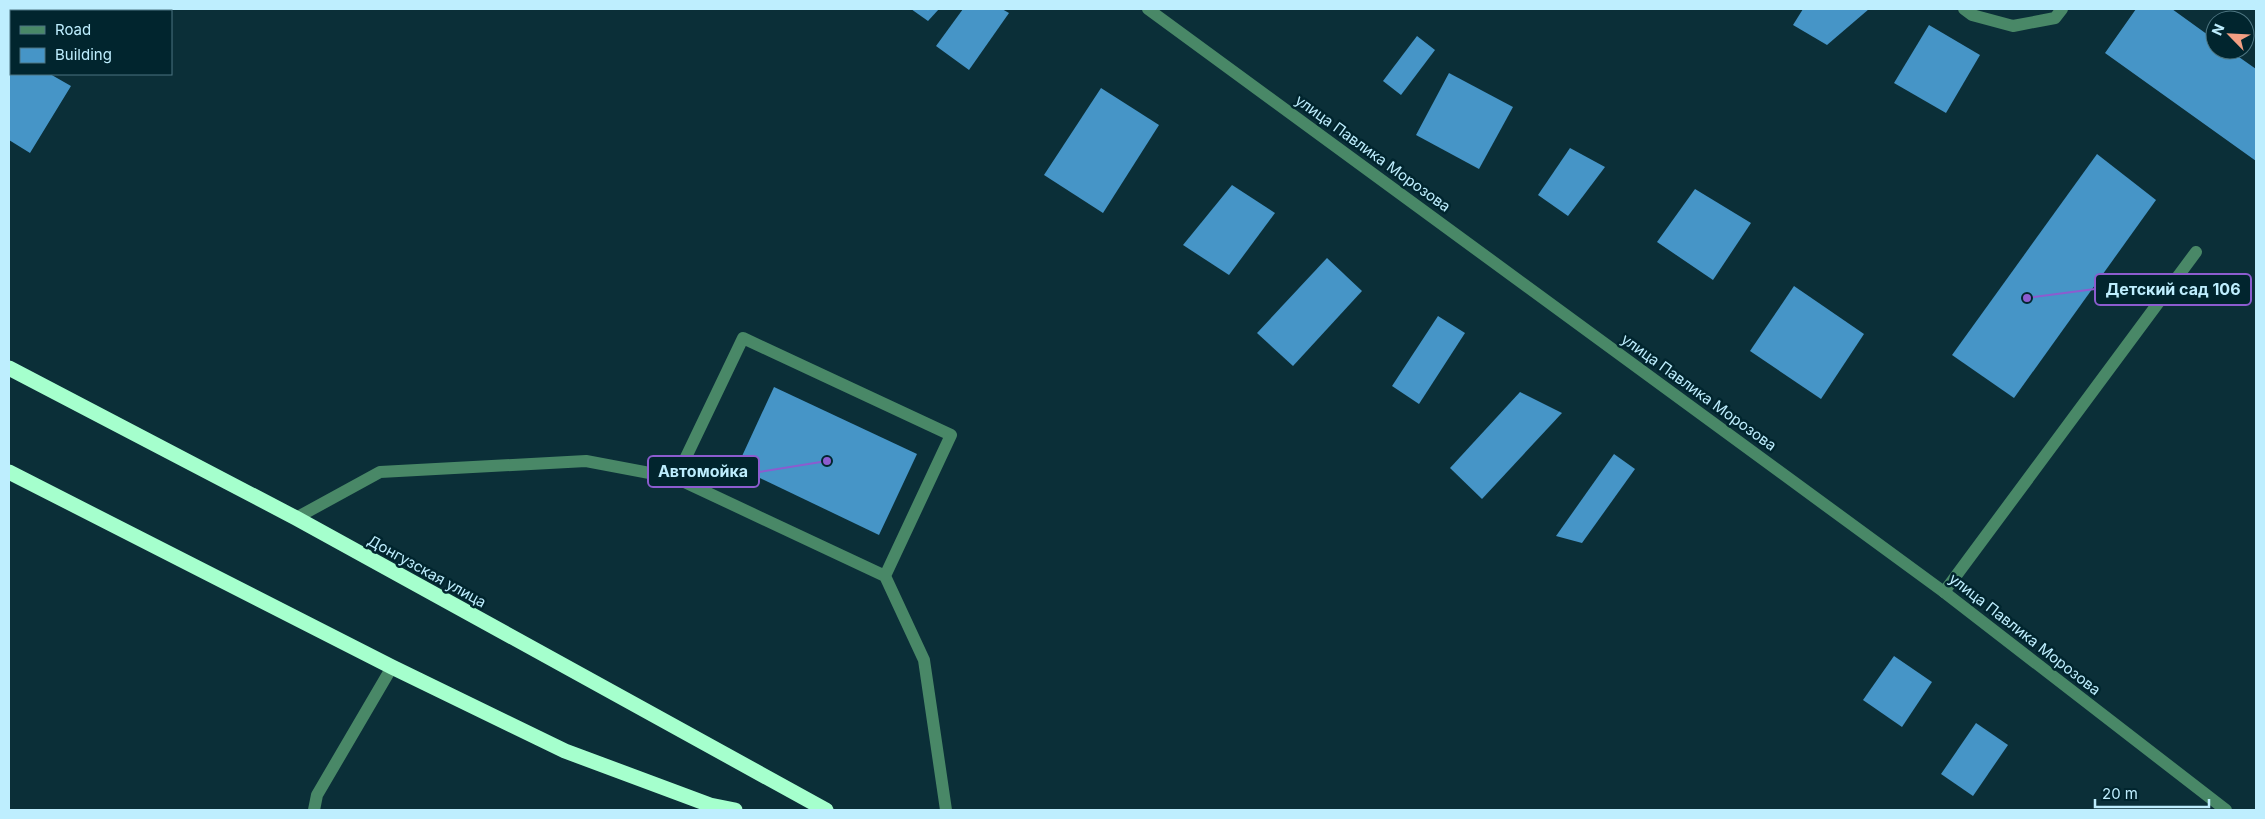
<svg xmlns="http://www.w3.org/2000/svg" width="2265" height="819" font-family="Inter,sans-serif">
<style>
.building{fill:#4695c7}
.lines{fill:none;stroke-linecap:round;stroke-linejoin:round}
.minor{stroke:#498867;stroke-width:12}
.highway{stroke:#a5ffcd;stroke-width:15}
.labels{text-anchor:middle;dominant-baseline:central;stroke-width:5;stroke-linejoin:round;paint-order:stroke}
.street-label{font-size:15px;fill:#beeefe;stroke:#01252e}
.leader{fill:none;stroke:#8c5ccf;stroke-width:2}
.callout-dot{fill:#8c5ccf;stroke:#01252e;stroke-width:2}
.callout{fill:#01252e;stroke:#8c5ccf;stroke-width:2}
.callout-label{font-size:16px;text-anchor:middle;font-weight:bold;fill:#beeefe}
</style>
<rect width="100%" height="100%" fill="#0b2f38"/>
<g class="building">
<path d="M 911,9 L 939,9 L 928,21 Z"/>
<path d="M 963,9 L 1002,9 L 1009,13 L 969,70 L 936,46 Z"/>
<path d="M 1803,9 L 1869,9 L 1827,45 L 1793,25 Z"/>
<path d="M 2136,9 L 2172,9 L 2215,40 L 2215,50 L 2229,50 L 2256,69 L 2256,161 L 2105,53 Z"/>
<path d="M 1929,25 L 1980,55 L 1946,113 L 1894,83 Z"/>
<path d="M 1417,36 L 1435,50 L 1401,95 L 1383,81 Z"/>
<path d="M 11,70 L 11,74 L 50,74 L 71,86 L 30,153 L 9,140 L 9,74 Z"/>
<path d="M 1449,73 L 1513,107 L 1479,169 L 1416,135 Z"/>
<path d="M 1101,88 L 1159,125 L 1103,213 L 1044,175 Z"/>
<path d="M 1570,148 L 1605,167 L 1568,216 L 1538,195 Z"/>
<path d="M 2097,154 L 2156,200 L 2014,398 L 1952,355 Z"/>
<path d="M 1232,185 L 1275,213 L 1229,275 L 1183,245 Z"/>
<path d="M 1695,189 L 1751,223 L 1713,280 L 1657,242 Z"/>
<path d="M 1327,258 L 1362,291 L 1293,366 L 1257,333 Z"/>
<path d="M 1794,286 L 1864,334 L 1821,399 L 1750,351 Z"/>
<path d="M 1438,316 L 1465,333 L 1419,404 L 1392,386 Z"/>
<path d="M 774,387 L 917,454 L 879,535 L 737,467 Z"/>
<path d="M 1520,392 L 1562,413 L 1482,499 L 1450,468 Z"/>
<path d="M 1614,454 L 1635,469 L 1582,543 L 1556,536 Z"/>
<path d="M 1894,656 L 1932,682 L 1902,727 L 1863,700 Z"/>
<path d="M 1976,723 L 2008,745 L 1973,796 L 1941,774 Z"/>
</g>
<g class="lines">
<g class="minor">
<path d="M 1148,9 L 1944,592 L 2226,810"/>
<path d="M 1964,9 L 1972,15 L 2013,26 L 2055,18 L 2062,9"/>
<path d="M 296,518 L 380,472 L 586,461 L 676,478"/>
<path d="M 885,576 L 951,435 L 743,338 L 676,478 L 885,576 L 924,660 L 946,810"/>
<path d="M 1944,592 L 2196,252"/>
<path d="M 314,810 L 317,795 L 392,667"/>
</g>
<g class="highway">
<path d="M 9,368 L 296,518 L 826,810"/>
<path d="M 9,472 L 392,667 L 565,751 L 710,805 L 735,810"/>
</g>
</g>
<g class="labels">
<g class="street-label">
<text transform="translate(1373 153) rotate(36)">улица Павлика Морозова</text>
<text transform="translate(1699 392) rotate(36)">улица Павлика Морозова</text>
<text transform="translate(427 571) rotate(29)">Донгузская улица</text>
<text transform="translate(2025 634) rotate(38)">улица Павлика Морозова</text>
</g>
</g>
<path class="leader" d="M2027 298L2095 289M827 461L759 472"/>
<g class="callout-dot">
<circle cx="2027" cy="298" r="5"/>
<circle cx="827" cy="461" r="5"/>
</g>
<g class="callout">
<rect x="2095" y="274" width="156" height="31" rx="5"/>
<rect x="648" y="456" width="111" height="31" rx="5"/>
</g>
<g class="callout-label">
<text x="2173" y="295">Детский сад 106</text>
<text x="703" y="477">Автомойка</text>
</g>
<rect width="2265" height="819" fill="none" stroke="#beeefe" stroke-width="20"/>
<rect x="10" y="10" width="162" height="65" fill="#01252e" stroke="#4d7581"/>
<rect x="20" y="26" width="25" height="8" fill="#498867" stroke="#4d7581"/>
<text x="55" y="35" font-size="15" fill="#beeefe">Road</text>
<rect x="20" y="48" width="25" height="15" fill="#4695c7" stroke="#4d7581"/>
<text x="55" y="60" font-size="15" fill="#beeefe">Building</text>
<g transform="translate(2230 35) rotate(294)"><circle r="24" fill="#01252e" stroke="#4d7581"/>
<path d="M0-4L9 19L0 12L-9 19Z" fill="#f39f83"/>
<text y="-8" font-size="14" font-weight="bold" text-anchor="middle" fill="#beeefe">N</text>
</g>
<path d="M2095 799v8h114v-8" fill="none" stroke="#beeefe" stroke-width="2.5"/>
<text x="2102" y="799" font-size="15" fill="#beeefe" stroke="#01252e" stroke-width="4" paint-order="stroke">20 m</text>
</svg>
